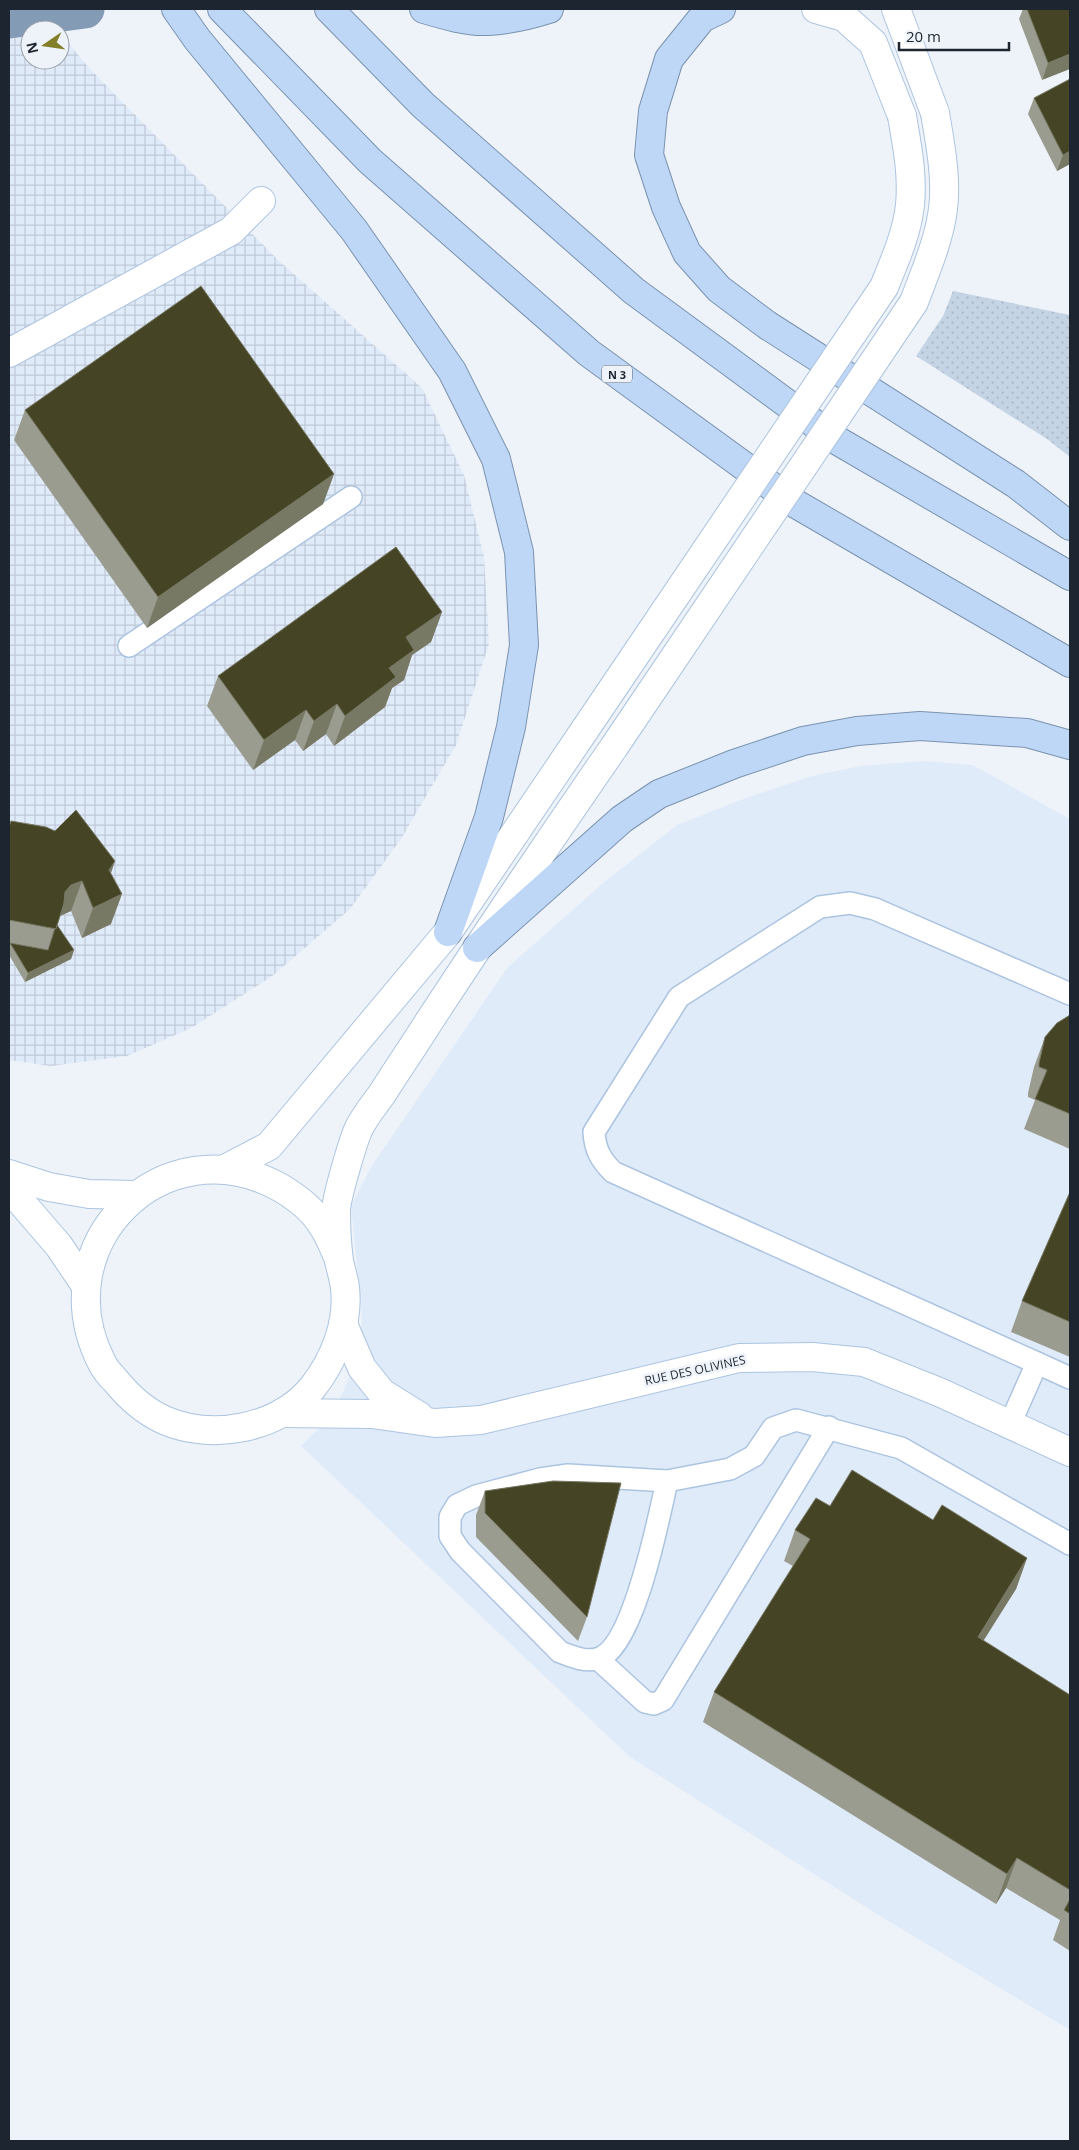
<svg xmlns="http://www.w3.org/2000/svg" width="1079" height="2150" font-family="'Open Sans',sans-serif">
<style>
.built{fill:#e0ebfa}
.industrial{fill:url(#industrial-grid)}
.grass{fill:url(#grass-dots)}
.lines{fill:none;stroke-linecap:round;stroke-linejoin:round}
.canal{stroke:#849bb6;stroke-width:39}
.service-casing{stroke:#acc4e0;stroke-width:24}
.minor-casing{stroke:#acc4e0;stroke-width:30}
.tertiary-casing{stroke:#acc4e0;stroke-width:30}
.trunk-casing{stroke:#7b93af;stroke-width:30}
.service{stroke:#fff;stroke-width:21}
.minor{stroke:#fff;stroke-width:28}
.tertiary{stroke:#fff;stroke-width:28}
.trunk{stroke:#bed7f6;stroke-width:28}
.tertiary-bridge-casing{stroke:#acc4e0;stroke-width:30;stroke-linecap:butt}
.tertiary-bridge{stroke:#fff;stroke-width:28}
.wall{fill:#9a9c8f}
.shaded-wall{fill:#787965}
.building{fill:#454525;stroke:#787965}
.labels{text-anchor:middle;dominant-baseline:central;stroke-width:5;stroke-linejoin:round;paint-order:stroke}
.shield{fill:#eef3f9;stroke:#5c646c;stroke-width:1}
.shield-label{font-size:11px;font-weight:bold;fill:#1d2630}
.street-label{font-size:12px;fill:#1d2630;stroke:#eef3f9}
</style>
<defs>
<pattern id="industrial-grid" width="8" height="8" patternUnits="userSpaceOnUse" patternTransform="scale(1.25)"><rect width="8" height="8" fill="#e0ebfa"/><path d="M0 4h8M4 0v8" fill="none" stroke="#c0c9d7"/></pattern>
<pattern id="grass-dots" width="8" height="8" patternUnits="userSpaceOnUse" patternTransform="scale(1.25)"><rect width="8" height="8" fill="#c5d4e5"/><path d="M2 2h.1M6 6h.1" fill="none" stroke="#a9b6c5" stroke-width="1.8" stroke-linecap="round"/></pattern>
</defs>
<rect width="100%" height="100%" fill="#eef3f9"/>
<path class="built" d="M 923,761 L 973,765 L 1070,819 L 1070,2030 L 880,1916 L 630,1757 L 301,1446 L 318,1429 L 342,1394 L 356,1361 L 360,1344 L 362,1317 L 351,1206 L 371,1167 L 507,968 L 603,883 L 677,825 L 746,798 L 812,776 L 861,766 Z"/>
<path class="industrial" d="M 9,9 L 39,9 L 57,30 L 30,30 L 30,60 L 60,60 L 60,33 L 89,68 L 277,259 L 422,388 L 464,475 L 484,557 L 489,644 L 456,745 L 401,839 L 350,909 L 271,977 L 191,1028 L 127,1056 L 51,1066 L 9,1060 Z"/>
<path class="grass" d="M 953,291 L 1070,315 L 1070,457 L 1047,439 L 916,356 L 943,316 Z"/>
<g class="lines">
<path class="canal" d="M 9,19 L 85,9"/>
<defs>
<g id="service">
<path d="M 129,646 L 351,497"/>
<path d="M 1037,1363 L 1070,1378"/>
<path d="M 1010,1424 L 1037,1363 L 613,1172 C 601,1160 595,1150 594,1132 L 679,997 L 820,907 L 850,903 L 875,909 L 1070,994"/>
<path d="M 667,1481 C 659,1516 634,1649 597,1659 C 584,1662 571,1656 560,1652 L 460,1551 L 450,1536 L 450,1517 L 457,1505 L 476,1496 L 540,1479 L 568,1475 L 667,1481 L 730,1469 L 754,1456 L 773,1428 L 796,1420 L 901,1448 L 1070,1544"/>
<path d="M 598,1659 L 645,1702 L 654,1704 L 663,1700 L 829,1427"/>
</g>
<g id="minor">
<path d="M 9,353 L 231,231 L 261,201"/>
<path d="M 343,1324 L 362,1368 L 382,1393 L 419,1416"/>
<path d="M 282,1413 L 372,1414 L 435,1423 L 481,1420 L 739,1358 L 812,1357 L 864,1362 L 939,1392 L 1070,1452"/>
</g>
<g id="tertiary">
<path d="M 816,9 L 844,17 L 873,43 L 902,116"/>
<path d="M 896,9 L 935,113"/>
<path d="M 225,1169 L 269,1146 L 448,932 L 586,728"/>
<path d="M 9,1174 L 49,1187 L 89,1194 L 136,1195"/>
<path d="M 9,1188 L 59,1246 L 86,1286"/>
<path d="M 338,1257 C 333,1246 329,1235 322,1225 C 313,1210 296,1197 281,1188 C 164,1122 41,1245 102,1363 C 105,1369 110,1375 115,1380 C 128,1396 144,1411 164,1420 C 212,1441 279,1429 313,1387 C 334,1360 349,1324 345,1288 C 344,1279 341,1270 339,1261 C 337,1245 336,1227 336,1211 C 336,1198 353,1142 358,1130 C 364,1117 374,1105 382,1094 C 397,1070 413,1047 428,1023 C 489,930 551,838 614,747"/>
</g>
<g id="trunk">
<path d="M 176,9 L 197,39 L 354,230 L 452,371 L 496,459 L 519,552 L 524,645 L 511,727 L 489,817 L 448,932"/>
<path d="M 222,9 L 370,161 L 589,353 L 796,504 L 1070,663"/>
<path d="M 329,9 L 423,105 L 634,291 L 838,441 L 1070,576"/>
<path d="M 424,9 C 444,15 467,22 488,21 C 508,20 530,15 549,9"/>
<path d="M 721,9 L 702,18 L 669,59 L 653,111 L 649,155 L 666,207 L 687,253 L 719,289 L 767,325 L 1016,484 L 1070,526"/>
<path d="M 477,948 L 622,819 L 659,794 L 734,764 L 803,741 L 857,731 L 920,726 L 1027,733 L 1070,745"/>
</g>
</defs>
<use href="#service" class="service-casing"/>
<use href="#minor" class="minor-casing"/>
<use href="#tertiary" class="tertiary-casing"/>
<use href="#trunk" class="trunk-casing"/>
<use href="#service" class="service"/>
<use href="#minor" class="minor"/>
<use href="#tertiary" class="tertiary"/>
<use href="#trunk" class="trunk"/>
<defs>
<g id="tertiary-bridge">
<path d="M 586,728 L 884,287 C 895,260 907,233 910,205 C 913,175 907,145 902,116"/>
<path d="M 614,747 L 914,302 C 925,272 939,241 943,209 C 947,178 940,143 935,113"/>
</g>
</defs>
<use href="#tertiary-bridge" class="tertiary-bridge-casing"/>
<use href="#tertiary-bridge" class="tertiary-bridge"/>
</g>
<g class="wall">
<path d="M 1023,9 L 1070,9 L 1042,80 L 1019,19 Z"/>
<path d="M 1034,98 L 1070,164 L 1057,171 L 1028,114 Z"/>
<path d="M 25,410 L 334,474 L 323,504 L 147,628 L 14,440 Z"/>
<path d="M 442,612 L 431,642 L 412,655 L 404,680 L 392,688 L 385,707 L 334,746 L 326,734 L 303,751 L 295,740 L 253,770 L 207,706 L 218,676 Z"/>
<path d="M 17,822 L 115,861 L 111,873 L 111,924 L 82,938 L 71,911 L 60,916 L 57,925 L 74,950 L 71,959 L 25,982 L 9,955 L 9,826 Z"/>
<path d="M 1070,1015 L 1070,1149 L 1024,1129 L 1035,1100 L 1028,1097 L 1028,1093 L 1034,1067 L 1045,1037 Z"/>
<path d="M 1070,1192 L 1070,1357 L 1011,1332 L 1022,1301 Z"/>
<path d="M 485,1491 L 587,1617 L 578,1641 L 476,1537 L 476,1515 Z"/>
<path d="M 830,1506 L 933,1520 L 1027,1558 L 1016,1589 L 983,1640 L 1070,1695 L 1070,1951 L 1053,1940 L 1060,1920 L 1006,1888 L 996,1904 L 703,1722 L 714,1692 L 793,1566 L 784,1561 L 795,1530 Z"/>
</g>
<g class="shaded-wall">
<path d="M 1070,54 L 1070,69 L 1042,80 L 1048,63 Z"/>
<path d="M 1070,151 L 1070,164 L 1057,171 L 1063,155 Z"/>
<path d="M 334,474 L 323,504 L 147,628 L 158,597 Z"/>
<path d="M 442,612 L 431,642 L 412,655 L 404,680 L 392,688 L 385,707 L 334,746 L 345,716 L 389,668 L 406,637 Z"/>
<path d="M 337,704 L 326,734 L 303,751 L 314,721 Z"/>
<path d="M 306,710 L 295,740 L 253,770 L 264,740 Z"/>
<path d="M 115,861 L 104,892 L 109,870 Z"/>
<path d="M 82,881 L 71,911 L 60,916 L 65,892 L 71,885 Z"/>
<path d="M 122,894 L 111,924 L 82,938 L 93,908 Z"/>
<path d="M 74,950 L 71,959 L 25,982 L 28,973 Z"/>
<path d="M 1027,1558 L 1016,1589 L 967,1667 L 978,1637 Z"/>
<path d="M 1017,1858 L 1006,1888 L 996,1904 L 1007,1874 Z"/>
</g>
<g class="building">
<path d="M 1027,9 L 1070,9 L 1070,54 L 1048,63 Z"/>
<path d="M 1070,79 L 1070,151 L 1063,155 L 1034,98 Z"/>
<path d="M 201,286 L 334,474 L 158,597 L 25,410 Z"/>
<path d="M 396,547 L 442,612 L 406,637 L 414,650 L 389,668 L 396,677 L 345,716 L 337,704 L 314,721 L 306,710 L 264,740 L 218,676 Z"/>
<path d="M 76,810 L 115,861 L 109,870 L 122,894 L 93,908 L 82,881 L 71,885 L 65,892 L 64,903 L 56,929 L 9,920 L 9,827 L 11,821 L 46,827 L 55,831 Z"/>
<path d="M 57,925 L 74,950 L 28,973 L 10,943 L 48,950 L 55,928 L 56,929 Z"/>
<path d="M 1070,1015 L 1070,1114 L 1035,1099 L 1047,1070 L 1039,1067 L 1039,1063 L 1045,1037 L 1057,1023 Z"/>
<path d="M 1070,1192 L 1070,1322 L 1022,1301 Z"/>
<path d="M 852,1470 L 933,1520 L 942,1505 L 1027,1558 L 978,1637 L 1070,1695 L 1070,1890 L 1017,1858 L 1007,1874 L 714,1692 L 810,1539 L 795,1530 L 816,1498 L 830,1506 Z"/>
<path d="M 553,1481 L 621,1483 L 587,1617 L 485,1513 L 485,1491 Z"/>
<path d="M 1070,1899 L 1070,1914 L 1064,1910 Z"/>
</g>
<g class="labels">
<rect class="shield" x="602" y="365.5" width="30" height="17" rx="4"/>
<g class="shield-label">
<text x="617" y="374">N 3</text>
</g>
<g class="street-label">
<text transform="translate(695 1370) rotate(-12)">RUE DES OLIVINES</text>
</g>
</g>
<rect width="1079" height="2150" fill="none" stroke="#1d2630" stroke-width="20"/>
<g transform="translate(45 45) rotate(257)"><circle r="24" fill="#eef3f9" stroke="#9aa1a9"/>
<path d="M0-4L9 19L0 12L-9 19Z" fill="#827f28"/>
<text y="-8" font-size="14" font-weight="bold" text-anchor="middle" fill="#1d2630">N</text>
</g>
<path d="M899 42v8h110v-8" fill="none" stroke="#1d2630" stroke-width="2.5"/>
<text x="906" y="42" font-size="15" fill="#1d2630" stroke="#eef3f9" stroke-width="4" paint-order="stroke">20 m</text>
</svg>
